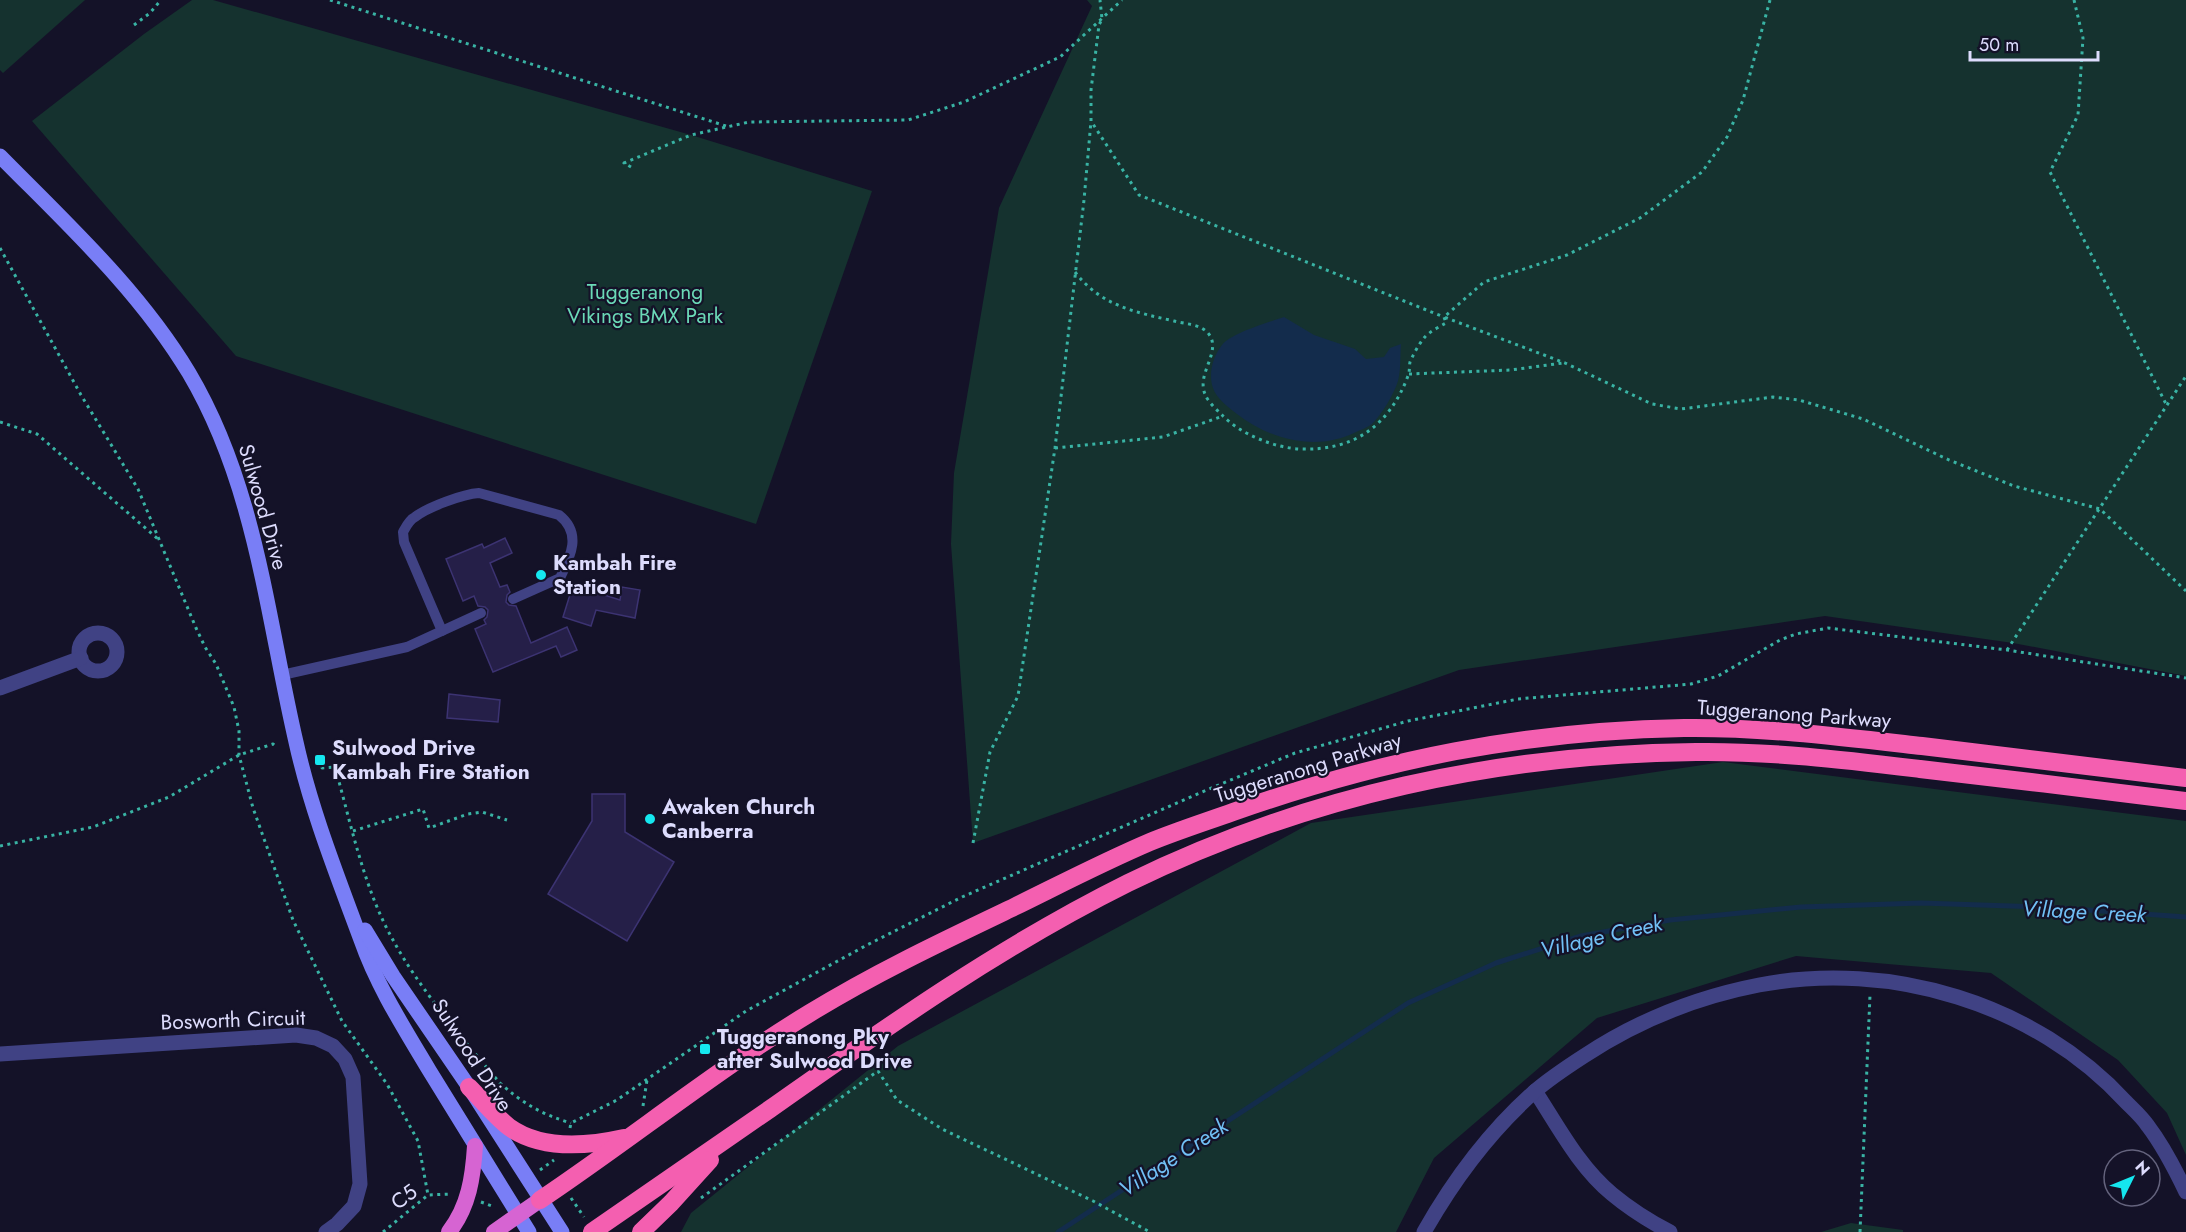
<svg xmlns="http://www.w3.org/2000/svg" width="2186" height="1232" font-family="Jost,sans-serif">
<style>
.green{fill:#15322f}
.water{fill:#132c4c}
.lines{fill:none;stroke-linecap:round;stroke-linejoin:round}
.stream{stroke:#132c4c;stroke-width:5}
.building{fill:#251f48;stroke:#3c3372;stroke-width:1.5}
.path{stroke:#39b3a4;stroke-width:3;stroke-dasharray:3 4.5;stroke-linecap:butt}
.service{stroke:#404284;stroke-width:10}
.minor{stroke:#404284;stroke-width:15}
.secondary{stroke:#797ef6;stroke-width:15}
.trunk{stroke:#d664d2;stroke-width:16}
.motorway{stroke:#f45fb0;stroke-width:18}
.poi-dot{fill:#15e7ef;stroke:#141228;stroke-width:2}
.labels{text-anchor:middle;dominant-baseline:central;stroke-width:4.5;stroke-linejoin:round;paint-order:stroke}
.park-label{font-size:21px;fill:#6bd9b7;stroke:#141228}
.street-label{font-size:21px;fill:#dddcfd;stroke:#141228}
.poi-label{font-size:21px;font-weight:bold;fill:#dddcfd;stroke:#141228;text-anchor:start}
.water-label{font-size:22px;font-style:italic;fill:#71c0f5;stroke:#141228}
</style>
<rect width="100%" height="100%" fill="#141228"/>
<g class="green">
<path d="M 0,0 L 85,0 L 3,73 L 0,70 Z"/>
<path d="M 192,0 L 213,0 L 691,135 L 872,191 L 756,524 L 236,356 L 32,121 L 144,34 Z"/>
<path d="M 1087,0 L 2186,0 L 2186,676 L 2013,643 L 1825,616 L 1459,670 L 973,843 L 951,544 L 954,473 L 999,208 L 1092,6 Z"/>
<path d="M 1723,762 L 2186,821 L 2186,1155 L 2167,1113 L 2118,1060 L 1991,973 L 1796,956 L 1597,1018 L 1434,1158 L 1396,1232 L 681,1232 L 691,1213 L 898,1046 L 1311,823 Z"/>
<path d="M 1851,1223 L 1903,1230 L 1903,1232 L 1821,1232 Z"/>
</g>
<path class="water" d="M 1284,317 L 1314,335 L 1355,349 L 1366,359 L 1384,357 L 1390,348 L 1401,344 C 1400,356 1401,370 1398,381 C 1394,394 1382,414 1372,424 C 1368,427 1361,430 1356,432 C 1316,452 1271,440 1237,414 C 1229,408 1216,398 1213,388 C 1208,374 1213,356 1222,345 C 1231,333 1270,322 1284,317 Z"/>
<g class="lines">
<path class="stream" d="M 1058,1232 L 1408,1003 L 1496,963 L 1581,936 L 1670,920 L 1801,907 L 1921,903 L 2045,907 L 2186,917"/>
</g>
<g class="building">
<path d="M 505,538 L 512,553 L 490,563 L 500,587 L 507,585 L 510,592 L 507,595 L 506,602 L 509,605 L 516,606 L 531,643 L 567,627 L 577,650 L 561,657 L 556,646 L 493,672 L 475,629 L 486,624 L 484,620 L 487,617 L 488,610 L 485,607 L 478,606 L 474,596 L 463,601 L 446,559 L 482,544 L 484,548 Z"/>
<path d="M 573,585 L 620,600 L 622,587 L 640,590 L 635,618 L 596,610 L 591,626 L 563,617 Z"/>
<path d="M 449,694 L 500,700 L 498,722 L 447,718 Z"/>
<path d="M 592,794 L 625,794 L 625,832 L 674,862 L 627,941 L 548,894 L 592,821 Z"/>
</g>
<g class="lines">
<g class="path">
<path d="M 330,0 L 726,126"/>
<path d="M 1770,0 L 1743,100 L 1727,137 L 1702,172 L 1640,218 L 1567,255 L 1484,282 L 1444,317 L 1565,363 L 1652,404 L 1681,409 L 1773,397 L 1799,400 L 1863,419 L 1949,460 L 2014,486 L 2100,509 L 2186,591"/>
<path d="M 2074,0 L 2083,38 L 2078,115 L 2050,172 L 2167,406"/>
<path d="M 134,25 L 150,13 L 161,0"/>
<path d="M 631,167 L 624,163 L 691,135 L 749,122 L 908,120 L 964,102 L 1060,57 L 1122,0"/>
<path d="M 0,248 L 81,395 L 138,489 L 196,628 L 205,647 L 216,664 L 234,707 L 239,731 L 239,755 L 253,808 L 293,920 L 342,1021 L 387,1084 L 418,1141 L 428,1195"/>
<path d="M 1075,272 C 1101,306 1135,312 1174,321 C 1185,324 1200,324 1208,333 C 1223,351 1196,373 1205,394 C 1207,401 1217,410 1222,415 C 1240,434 1275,448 1300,449 C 1354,451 1389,426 1408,376 C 1410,371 1409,367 1410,362 C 1413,355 1419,344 1424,338 C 1429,332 1439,327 1446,323 L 1444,317 L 1139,195 L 1091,121"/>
<path d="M 1409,374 L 1511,370 L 1563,363"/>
<path d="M 0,422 L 37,434 L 158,539"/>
<path d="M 1055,448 L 1163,437 L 1223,416"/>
<path d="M 2007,650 L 2186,376"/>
<path d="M 320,760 L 322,768 L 335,767 C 351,824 364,889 393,940 C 419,988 464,1041 500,1083 C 522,1103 543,1115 571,1123"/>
<path d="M 353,831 L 423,809 L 429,828 L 468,814 L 482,812 L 507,820"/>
<path d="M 973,843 L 990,752 L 1018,696 L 1055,448 L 1084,200 L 1091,121 L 1091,90 L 1099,25 L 1102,19 L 1100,0"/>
<path d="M 0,846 L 93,827 L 169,797 L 239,755 L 273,744 L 277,747"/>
<path d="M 643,1106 L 647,1080"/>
<path d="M 570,1128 L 571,1123 L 617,1100 L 746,1011 L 867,945 L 962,897 L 1202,792 L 1295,753 L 1408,721 L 1518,699 L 1691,684 L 1718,676 L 1780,640 L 1796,634 L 1828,628 L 2007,650 L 2186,678"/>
<path d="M 540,1170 L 554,1160"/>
<path d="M 571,1198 L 584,1217"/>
<path d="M 701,1198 L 878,1071 L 897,1100 L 942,1129 L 1093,1201 L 1150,1232"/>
<path d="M 481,1202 L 492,1206"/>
<path d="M 383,1232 L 428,1195 L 452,1194"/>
<path d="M 1860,1232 L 1870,995"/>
</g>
<g class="service">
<path d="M 442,631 L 404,542 L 403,532 C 406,527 409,520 415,517 C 428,507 463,494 479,493 L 559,515 C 582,533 571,556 560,578 L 513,599"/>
<path d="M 282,675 L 407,647 L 481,613"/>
</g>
<g class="minor">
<circle cx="98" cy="652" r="19"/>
<path d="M 0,688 L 81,658"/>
<path d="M 0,1054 L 296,1035 L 316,1038 L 333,1046 L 345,1059 L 353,1077 L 360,1184 L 354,1206 L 337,1224 L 326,1232"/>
<path d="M 1535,1091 C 1558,1126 1579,1167 1612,1194 C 1630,1209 1649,1221 1670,1232"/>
<path d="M 1424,1232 C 1454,1179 1489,1132 1534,1092 C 1550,1078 1567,1067 1584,1056 C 1637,1021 1697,997 1759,985 C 1890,960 2035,1003 2126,1102 C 2134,1110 2142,1117 2148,1126 C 2164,1147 2175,1169 2186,1192"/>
</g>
<g class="secondary">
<path d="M 0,156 C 68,225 139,290 189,373 C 256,486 267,617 296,742 C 311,810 337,875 361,940 C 377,986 404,1028 429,1070 C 462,1124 496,1178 529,1232"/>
<path d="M 365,930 L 393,976 L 469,1087 L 562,1232"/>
</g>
<g class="trunk">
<path d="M 449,1232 C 469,1206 473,1177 475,1146"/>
<path d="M 494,1232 L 540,1200"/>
</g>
<g class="motorway">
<path d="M 469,1087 C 482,1100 495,1116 509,1127 C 541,1150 588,1146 624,1138"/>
<path d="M 540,1200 C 631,1139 716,1070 810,1013 C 875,973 945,940 1014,907 C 1059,885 1103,862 1150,842 C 1177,831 1205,822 1233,812 C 1384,759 1524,731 1684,728 C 1763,727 1843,737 1922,746 C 2010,757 2098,767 2186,778"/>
<path d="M 592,1232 C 651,1191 711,1150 770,1109 C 885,1028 1001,946 1128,883 C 1305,796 1499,754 1696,752 C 1771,751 1845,760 1920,769 C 2009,779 2097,790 2186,801"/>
<path d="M 641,1232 L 671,1203 L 710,1160"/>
</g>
</g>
<g class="poi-dot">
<circle cx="541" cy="575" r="6"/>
<rect x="314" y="754" width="12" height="12" rx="3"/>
<circle cx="650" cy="819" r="6"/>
<rect x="699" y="1043" width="12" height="12" rx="3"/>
</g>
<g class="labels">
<g class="park-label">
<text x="645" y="292">Tuggeranong<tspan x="645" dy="24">Vikings BMX Park</tspan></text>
</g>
<g class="street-label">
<text transform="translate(263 507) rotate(74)">Sulwood Drive</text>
<text transform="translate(1794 714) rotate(4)">Tuggeranong Parkway</text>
<text transform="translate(1308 768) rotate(-17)">Tuggeranong Parkway</text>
<text transform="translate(233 1020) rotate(-2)">Bosworth Circuit</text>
<text transform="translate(472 1055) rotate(57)">Sulwood Drive</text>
<text transform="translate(404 1197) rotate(-37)">C5</text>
</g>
<g class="poi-label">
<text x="553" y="563">Kambah Fire<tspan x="553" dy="24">Station</tspan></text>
<text x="332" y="748">Sulwood Drive<tspan x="332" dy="24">Kambah Fire Station</tspan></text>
<text x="662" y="807">Awaken Church<tspan x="662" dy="24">Canberra</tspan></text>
<text x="717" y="1037">Tuggeranong Pky<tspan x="717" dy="24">after Sulwood Drive</tspan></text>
</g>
<g class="water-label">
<text transform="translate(2084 911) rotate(3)">Village Creek</text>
<text transform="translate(1601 936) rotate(-13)">Village Creek</text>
<text transform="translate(1173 1157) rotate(-33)">Village Creek</text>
</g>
</g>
<g transform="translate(2132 1178) rotate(47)"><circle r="28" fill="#141228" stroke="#64637d" stroke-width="1.5"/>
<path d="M0-4.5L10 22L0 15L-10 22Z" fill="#15e7ef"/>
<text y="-9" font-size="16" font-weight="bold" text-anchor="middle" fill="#dddcfd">N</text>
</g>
<path d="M1970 51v9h128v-9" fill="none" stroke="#dddcfd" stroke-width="3"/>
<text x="1979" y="51" font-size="18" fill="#dddcfd" stroke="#141228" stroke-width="4.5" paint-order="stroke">50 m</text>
</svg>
